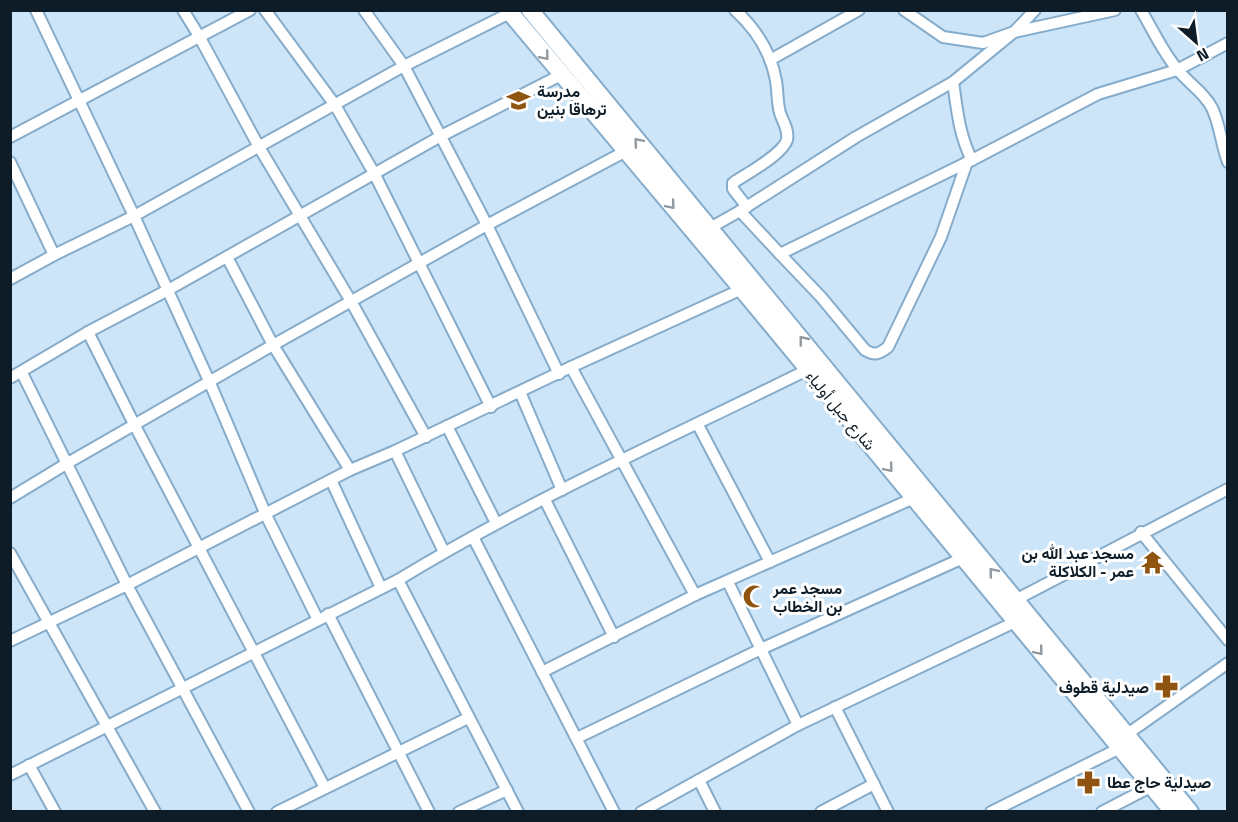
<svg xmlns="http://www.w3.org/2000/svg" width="1238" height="822" font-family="'Titillium Web',Vazirmatn,sans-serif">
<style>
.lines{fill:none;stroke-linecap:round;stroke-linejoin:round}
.street-casing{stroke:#85accb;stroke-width:14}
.primary-casing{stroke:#85accb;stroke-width:20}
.street{stroke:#fff;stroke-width:10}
.primary{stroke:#fff;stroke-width:16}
.oneway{stroke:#92999e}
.labels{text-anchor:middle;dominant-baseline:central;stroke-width:6;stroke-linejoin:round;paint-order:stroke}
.poi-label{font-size:16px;font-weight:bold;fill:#0d1c27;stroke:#fff;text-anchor:start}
.street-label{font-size:16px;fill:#0d1c27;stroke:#fff}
</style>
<rect width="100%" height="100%" fill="#cde5f9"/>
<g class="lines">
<defs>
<g id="street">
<path d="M 36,10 L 134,216 L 210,383 L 266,515 L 318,620"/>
<path d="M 183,10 L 199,36 L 259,147 L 352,303 L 426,437"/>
<path d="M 265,10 L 335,105 L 375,175 L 491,407"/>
<path d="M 364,10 L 404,66 L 487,225 L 559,374"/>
<path d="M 735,10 C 757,30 771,52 776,81 C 778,92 777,103 780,113 C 783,122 789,130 787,140 C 782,155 746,174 733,183 L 733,189 L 747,207"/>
<path d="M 904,10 L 943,37 L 983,43 L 1014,32 L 1115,10"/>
<path d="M 1141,10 C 1153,30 1163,53 1178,70 C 1189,84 1204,92 1212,108 C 1220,124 1221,144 1228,162"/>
<path d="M 770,60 L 859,10"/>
<path d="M 953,82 C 957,109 959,135 972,160"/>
<path d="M 10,137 L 250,10"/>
<path d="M 10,162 L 54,255"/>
<path d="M 740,211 L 780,254 L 972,160 L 1098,94 L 1177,70 L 1228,43"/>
<path d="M 710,228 L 740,211 L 856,137 L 953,82 L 1014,32 L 1035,10"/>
<path d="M 780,254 L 821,297 L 865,350 C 875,356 879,354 888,347 L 941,237 L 967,162"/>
<path d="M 227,257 L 273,345 L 350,470"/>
<path d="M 10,279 L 54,255 L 134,216 L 404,66 L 510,13"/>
<path d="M 88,332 L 134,424 L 325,788"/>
<path d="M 571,367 L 695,595"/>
<path d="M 22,373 L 127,585 L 249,812"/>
<path d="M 10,378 L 88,332 L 168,290 L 441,136 L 561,75"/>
<path d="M 520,392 L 562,490"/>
<path d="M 698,425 L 770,562"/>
<path d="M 447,426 L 496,523"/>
<path d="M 395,451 L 444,552"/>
<path d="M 331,480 L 381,588"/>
<path d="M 10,498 L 66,464 L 273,345 L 487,225 L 626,151"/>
<path d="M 545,500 L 614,637"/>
<path d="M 1141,532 L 1228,640"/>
<path d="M 473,537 L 614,812"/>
<path d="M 10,553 L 155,812"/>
<path d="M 398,580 L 518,812"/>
<path d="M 728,582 L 798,725"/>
<path d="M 1011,604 L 1017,599 L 1228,489"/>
<path d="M 328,614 L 429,812"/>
<path d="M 10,641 L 127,585 L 350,470 L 395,451 L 571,367 L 742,289"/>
<path d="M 542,672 L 695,595 L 914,498"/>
<path d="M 835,707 L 888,812"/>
<path d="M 1126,735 L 1228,663"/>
<path d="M 577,738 L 761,649 L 963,558"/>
<path d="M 29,765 L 55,812"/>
<path d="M 10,775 L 398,580 C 529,500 670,438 807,370"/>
<path d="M 699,780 L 715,812"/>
<path d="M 277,812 L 468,718"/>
<path d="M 459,812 L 507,790"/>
<path d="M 641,812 L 798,725 L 1015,622"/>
<path d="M 821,812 L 874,784"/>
<path d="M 991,812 L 1120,748"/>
<path d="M 1102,812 L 1152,786"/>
</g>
<g id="primary">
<path d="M 508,10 L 742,289 L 1173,812"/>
<path d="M 530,10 L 1190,812"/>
</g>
</defs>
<use href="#street" class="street-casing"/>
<use href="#primary" class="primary-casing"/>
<use href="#street" class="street"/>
<use href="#primary" class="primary"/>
</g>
<defs><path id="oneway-chevron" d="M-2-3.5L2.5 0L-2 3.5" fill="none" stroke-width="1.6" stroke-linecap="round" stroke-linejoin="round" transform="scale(1.5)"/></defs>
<g class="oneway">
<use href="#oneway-chevron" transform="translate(545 56) rotate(50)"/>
<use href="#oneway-chevron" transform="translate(638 142) rotate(-130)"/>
<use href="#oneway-chevron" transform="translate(671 205) rotate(50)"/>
<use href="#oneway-chevron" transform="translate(803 340) rotate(-129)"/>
<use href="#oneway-chevron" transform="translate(889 468) rotate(50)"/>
<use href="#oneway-chevron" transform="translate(993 572) rotate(-130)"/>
<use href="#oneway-chevron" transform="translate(1039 651) rotate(50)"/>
</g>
<defs>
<symbol id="school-bare" viewBox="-9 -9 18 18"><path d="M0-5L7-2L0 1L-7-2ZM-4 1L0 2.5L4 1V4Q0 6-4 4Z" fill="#8e5410" stroke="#fff" stroke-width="2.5" paint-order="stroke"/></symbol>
<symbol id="temple-bare" viewBox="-9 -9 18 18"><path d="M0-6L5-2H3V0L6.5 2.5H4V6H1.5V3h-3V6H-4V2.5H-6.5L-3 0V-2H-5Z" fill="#8e5410" stroke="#fff" stroke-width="2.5" paint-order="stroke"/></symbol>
<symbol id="mosque-bare" viewBox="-9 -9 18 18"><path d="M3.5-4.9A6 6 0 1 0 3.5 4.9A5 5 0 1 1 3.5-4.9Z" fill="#8e5410" stroke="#fff" stroke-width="2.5" paint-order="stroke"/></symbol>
<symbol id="pharmacy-bare" viewBox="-9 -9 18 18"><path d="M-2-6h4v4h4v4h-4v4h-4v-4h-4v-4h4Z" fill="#8e5410" stroke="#fff" stroke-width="2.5" paint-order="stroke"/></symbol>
</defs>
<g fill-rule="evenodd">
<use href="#school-bare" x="502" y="84" width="33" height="33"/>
<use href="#temple-bare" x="1136" y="546" width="33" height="33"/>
<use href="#mosque-bare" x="738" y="580" width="33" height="33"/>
<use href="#pharmacy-bare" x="1150" y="670" width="33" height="33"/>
<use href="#pharmacy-bare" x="1072" y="766" width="33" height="33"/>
</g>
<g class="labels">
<g class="poi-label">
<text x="537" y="91">مدرسة<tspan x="537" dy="18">ترهاقا بنين</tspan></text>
<text x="1134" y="553" text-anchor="end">مسجد عبد الله بن<tspan x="1134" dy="18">عمر - الكلاكلة</tspan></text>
<text x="773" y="588">مسجد عمر<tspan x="773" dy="18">بن الخطاب</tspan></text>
<text x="1149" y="687" text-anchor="end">صيدلية قطوف</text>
<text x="1107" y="782">صيدلية حاج عطا</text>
</g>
<g class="street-label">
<text transform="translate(841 410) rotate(50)">شارع جبل أولياء</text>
</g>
</g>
<rect width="1238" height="822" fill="none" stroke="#0d1c27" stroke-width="24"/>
<g transform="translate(1196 42) rotate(152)" stroke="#ffffff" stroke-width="4.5" paint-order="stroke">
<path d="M0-4.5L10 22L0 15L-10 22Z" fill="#0d1c27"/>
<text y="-9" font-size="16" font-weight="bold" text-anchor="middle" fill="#0d1c27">N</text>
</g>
</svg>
